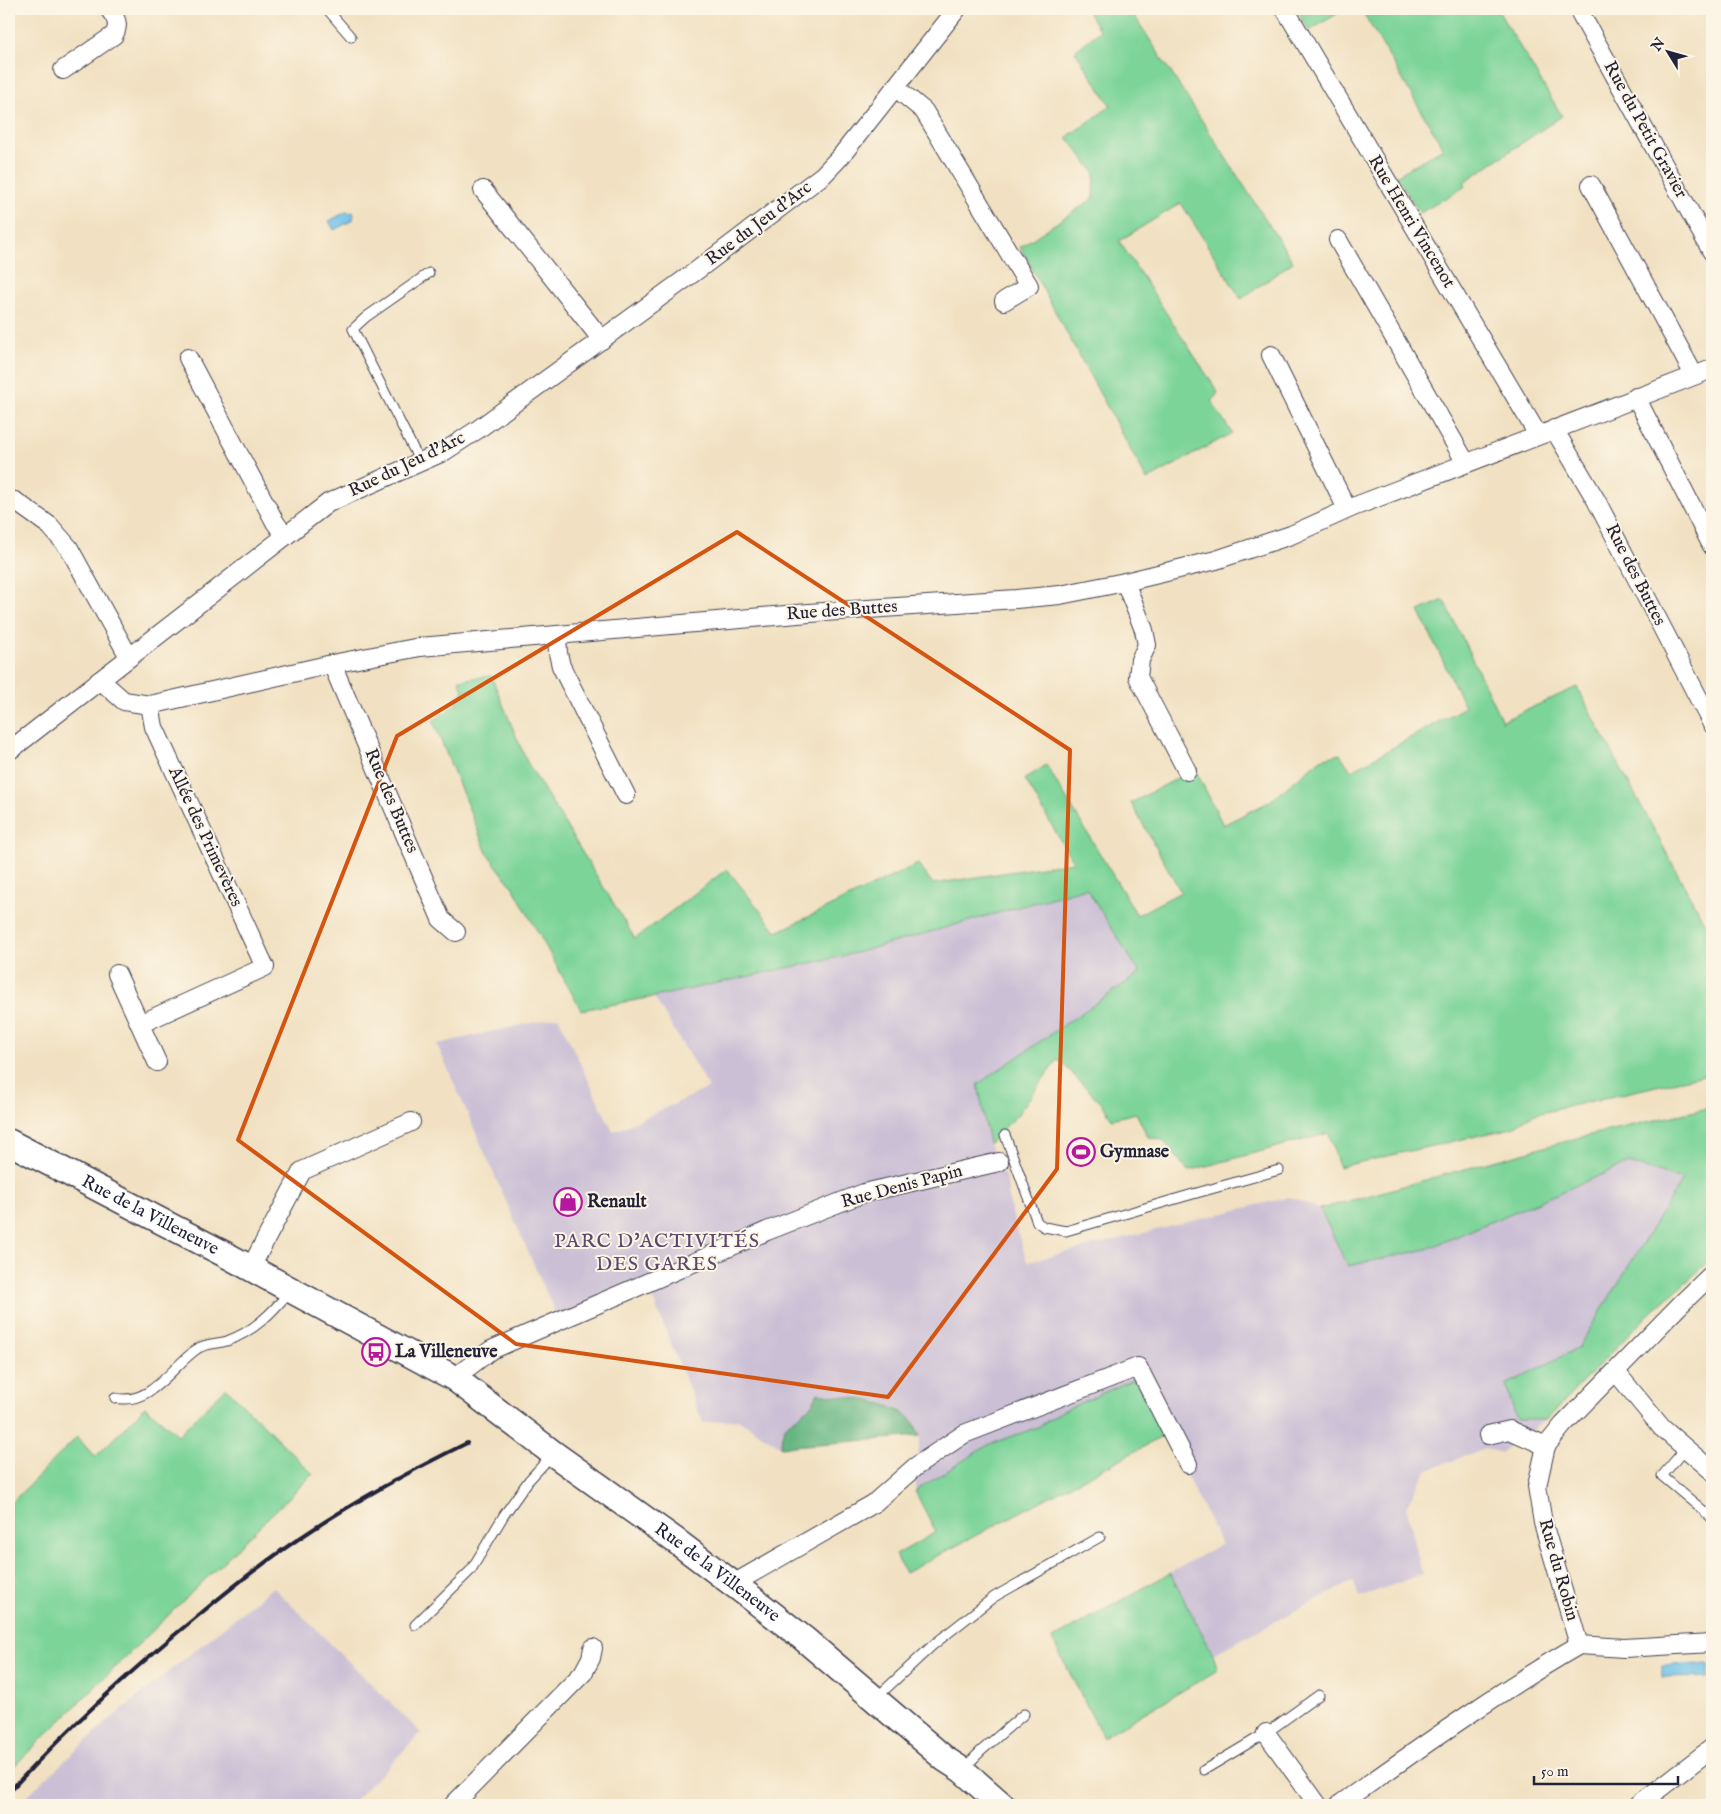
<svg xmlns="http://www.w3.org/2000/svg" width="1721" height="1814" font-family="'IM FELL English',serif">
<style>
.industrial{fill:#cbbfd5}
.green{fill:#7cd499;stroke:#4f7b6a}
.forest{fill:#65b681;stroke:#446c5e}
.water{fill:#6dc1ea;stroke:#487292}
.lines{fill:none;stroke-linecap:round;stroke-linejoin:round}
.service-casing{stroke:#413f4f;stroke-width:11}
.minor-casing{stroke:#413f4f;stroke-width:20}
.secondary-casing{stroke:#413f4f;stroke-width:28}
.service{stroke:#fff;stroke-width:9}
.minor{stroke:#fff;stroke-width:18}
.secondary{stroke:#fff;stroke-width:25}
.rail{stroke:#22223b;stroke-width:4}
.marked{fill:none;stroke:#d45411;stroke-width:4;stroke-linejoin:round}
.labels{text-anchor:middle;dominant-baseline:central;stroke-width:4;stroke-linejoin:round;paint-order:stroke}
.street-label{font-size:18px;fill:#22223b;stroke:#fcf5e5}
.poi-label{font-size:18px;font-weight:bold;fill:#22223b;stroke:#fcf5e5;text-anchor:start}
.quarter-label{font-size:20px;letter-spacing:1px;fill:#5c486d;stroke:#fcf5e5}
</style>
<rect width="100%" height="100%" fill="#fcf5e5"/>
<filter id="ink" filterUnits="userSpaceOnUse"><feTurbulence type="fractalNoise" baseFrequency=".02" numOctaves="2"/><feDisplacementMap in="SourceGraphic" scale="10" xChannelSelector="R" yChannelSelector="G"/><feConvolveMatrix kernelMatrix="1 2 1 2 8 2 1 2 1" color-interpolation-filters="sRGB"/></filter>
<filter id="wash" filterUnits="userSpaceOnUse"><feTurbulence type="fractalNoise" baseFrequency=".0096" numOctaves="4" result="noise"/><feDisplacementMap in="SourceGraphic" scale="20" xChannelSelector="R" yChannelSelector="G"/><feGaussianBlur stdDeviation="1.12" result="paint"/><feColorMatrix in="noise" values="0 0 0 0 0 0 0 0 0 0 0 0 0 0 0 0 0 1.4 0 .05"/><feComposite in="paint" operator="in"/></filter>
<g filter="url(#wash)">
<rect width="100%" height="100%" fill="#f1e1c2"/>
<g class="industrial">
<path d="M 1085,888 L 1140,973 L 978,1084 L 989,1144 L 1006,1179 L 1011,1210 L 1027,1262 L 1289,1197 L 1320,1209 L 1348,1266 L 1427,1249 L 1629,1163 L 1682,1181 L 1578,1348 L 1507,1385 L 1517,1420 L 1546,1420 L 1501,1453 L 1485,1448 L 1426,1471 L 1406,1506 L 1422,1574 L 1360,1597 L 1353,1581 L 1213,1654 L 1170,1573 L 1221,1544 L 1166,1435 L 1062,1411 L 1039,1427 L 988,1445 L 915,1491 L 920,1436 L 912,1419 L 895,1410 L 873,1401 L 818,1393 L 808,1409 L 788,1424 L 781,1432 L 781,1447 L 738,1419 L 703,1423 L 649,1289 L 563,1331 L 437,1044 L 558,1017 L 613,1132 L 709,1088 L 654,997 L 856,953 Z"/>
<path d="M 273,1587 L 421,1733 L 350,1805 L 17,1805 L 108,1721 Z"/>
</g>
<g class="green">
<path d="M 1086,9 L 1130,9 L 1293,262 L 1241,299 L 1181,203 L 1119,241 L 1218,392 L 1212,402 L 1232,433 L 1147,480 L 1020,247 L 1094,198 L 1095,173 L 1067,137 L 1111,106 L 1075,51 L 1100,31 Z"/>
<path d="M 1297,9 L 1345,9 L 1309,31 Z"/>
<path d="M 1361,9 L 1497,9 L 1562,116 L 1464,182 L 1466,186 L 1420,213 L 1396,176 L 1443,148 Z"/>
<path d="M 1444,600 L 1502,721 L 1577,687 L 1712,937 L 1712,1073 L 1532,1115 L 1512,1128 L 1339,1167 L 1329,1133 L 1188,1171 L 1163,1140 L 1148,1137 L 1136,1113 L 1112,1119 L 1102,1104 L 1062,1063 L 1057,1060 L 1017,1115 L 989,1144 L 978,1084 L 1140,973 L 1086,888 L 856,953 L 654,997 L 581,1010 L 514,889 L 487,853 L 433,721 L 458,703 L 455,698 L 464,692 L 459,680 L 491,676 L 527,762 L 635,939 L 727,869 L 777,932 L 918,864 L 933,884 L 1073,862 L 1025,779 L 1046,765 L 1137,915 L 1181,892 L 1131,803 L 1195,769 L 1223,825 L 1269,802 L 1321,759 L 1340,754 L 1351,771 L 1465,707 L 1419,611 Z"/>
<path d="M 1712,1107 L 1712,1259 L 1641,1322 L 1546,1420 L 1517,1420 L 1506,1385 L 1578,1348 L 1682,1180 L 1629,1163 L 1427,1249 L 1348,1266 L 1320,1209 L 1577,1138 Z"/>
<path d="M 1134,1379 L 1166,1435 L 905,1573 L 896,1555 L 936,1532 L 915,1491 L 988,1445 L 1038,1427 L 1062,1411 Z"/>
<path d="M 226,1388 L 313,1474 L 9,1771 L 9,1505 L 77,1437 L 95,1457 L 145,1407 L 178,1435 Z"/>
<path d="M 1170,1573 L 1213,1654 L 1218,1670 L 1103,1737 L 1052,1639 Z"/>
</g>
<path class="forest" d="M 818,1393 C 844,1397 892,1400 911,1419 C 915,1423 917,1431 920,1436 L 781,1447 C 781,1421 789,1425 806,1410 C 811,1406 815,1399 818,1393 Z"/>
<g class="water">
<path d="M 348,211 L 349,213 L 353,212 L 354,213 L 353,220 L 334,230 L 329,221 Z"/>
<path d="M 1707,1664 L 1708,1677 L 1662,1678 L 1662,1665 Z"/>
</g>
</g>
<g filter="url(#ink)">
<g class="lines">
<defs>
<g id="service">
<path d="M 327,9 L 351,37"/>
<path d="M 420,462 L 353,329 L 366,317 L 429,273"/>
<path d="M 1005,1135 L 1037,1222 L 1044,1227 L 1066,1231 L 1193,1194 L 1279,1170"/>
<path d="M 115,1398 C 151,1406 171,1367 197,1349 C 205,1343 217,1344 227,1341 C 253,1332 272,1313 289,1292"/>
<path d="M 1685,1449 L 1662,1476 L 1712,1518"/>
<path d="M 415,1625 L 471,1570 L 504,1515 L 529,1480 L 552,1455"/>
<path d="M 876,1698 L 933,1645 L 994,1597 L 1100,1537"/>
<path d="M 964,1768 L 981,1751 L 1024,1714"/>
<path d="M 1204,1770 L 1266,1733 L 1319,1695"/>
</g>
<g id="minor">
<path d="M 1285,9 L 1538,435"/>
<path d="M 1578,9 L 1712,252"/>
<path d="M 63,70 L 114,35 C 120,24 116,18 109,9"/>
<path d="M 895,87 L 924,111 L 1029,286 L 1004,301"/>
<path d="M 1591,185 L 1694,375"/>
<path d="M 483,190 L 602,340"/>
<path d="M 1338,240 L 1466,463"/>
<path d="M 1271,355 L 1347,509"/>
<path d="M 188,358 L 275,522 L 285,536"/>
<path d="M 1636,397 L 1712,546"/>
<path d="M 1554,429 L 1596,500 L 1712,724"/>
<path d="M 15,501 L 50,526 L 69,548 L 129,657"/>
<path d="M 1125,582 L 1144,630 L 1147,645 L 1140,660 L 1138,677 L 1187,771"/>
<path d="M 557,636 L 558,653 L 561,666 L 626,795"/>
<path d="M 332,664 L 441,919 L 456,932"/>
<path d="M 100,680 L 124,701 L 150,705 L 332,664 L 420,647 L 809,613 L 1016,599 L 1060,595 L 1125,582 L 1216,560 L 1291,535 L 1353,507 L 1712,369"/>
<path d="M 9,751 L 328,503 L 445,451 L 477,430 L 696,271 L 823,175 L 841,156 L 957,9"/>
<path d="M 117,974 L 157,1062"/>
<path d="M 140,1024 L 265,967 L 154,727 L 150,705"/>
<path d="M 250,1269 L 302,1171 L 411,1122"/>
<path d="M 1616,1372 L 1662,1428 L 1712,1471"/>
<path d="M 454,1378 L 491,1350 L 767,1231 L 864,1193 L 999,1162"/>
<path d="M 1488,1435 L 1510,1430 L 1546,1446"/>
<path d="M 733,1584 L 873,1504 L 915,1467 L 964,1434 L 1138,1367 L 1188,1464"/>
<path d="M 1579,1645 L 1543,1523 L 1537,1486 L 1546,1446 L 1563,1425 L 1680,1305 L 1712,1274"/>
<path d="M 1579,1645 L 1624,1648 L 1712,1643"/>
<path d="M 1266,1733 L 1318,1805"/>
<path d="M 453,1805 L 583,1673 L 591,1658 L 593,1648"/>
<path d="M 1339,1805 C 1417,1750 1496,1693 1579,1645"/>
<path d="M 1638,1805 L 1712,1748"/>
</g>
<g id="secondary">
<path id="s1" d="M 9,1142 L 230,1257 L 454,1378 L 554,1454 L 676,1541 L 749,1596 L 803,1638 L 945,1759 L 962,1770 L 1002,1805"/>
</g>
</defs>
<use href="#service" class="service-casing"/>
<use href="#minor" class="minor-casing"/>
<use href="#secondary" class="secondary-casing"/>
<use href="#service" class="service"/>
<use href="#minor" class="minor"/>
<use href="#secondary" class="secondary"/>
<path class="rail" d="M 9,1792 C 68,1728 132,1669 200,1614 C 236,1584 273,1555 312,1530 C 362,1497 414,1469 467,1443"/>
</g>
</g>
<path class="marked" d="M 737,532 L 1070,750 L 1057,1169 L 888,1397 L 516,1344 L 238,1140 L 397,736 Z"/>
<defs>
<symbol id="stadium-ring" viewBox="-11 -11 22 22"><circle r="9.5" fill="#fcf5e5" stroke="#b5179e" stroke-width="1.5"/><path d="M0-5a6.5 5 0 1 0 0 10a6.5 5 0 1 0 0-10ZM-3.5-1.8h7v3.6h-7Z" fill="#b5179e"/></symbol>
<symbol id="shop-ring" viewBox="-11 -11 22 22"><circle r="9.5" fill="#fcf5e5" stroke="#b5179e" stroke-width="1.5"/><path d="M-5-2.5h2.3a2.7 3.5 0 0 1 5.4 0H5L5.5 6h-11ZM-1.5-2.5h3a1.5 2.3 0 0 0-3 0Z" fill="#b5179e"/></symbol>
<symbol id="bus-ring" viewBox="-11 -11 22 22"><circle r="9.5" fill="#fcf5e5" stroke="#b5179e" stroke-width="1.5"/><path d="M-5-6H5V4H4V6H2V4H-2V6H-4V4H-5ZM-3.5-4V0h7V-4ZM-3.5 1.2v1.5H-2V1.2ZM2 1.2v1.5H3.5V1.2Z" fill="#b5179e"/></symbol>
</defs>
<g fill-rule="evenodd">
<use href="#stadium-ring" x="1065" y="1136" width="32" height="32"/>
<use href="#shop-ring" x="552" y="1186" width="32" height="32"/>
<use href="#bus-ring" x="360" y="1336" width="32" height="32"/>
</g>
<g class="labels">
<g class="street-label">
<text transform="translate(1645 130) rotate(61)">Rue du Petit Gravier</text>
<text transform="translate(1411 222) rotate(59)">Rue Henri Vincenot</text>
<text transform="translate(759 224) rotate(-37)">Rue du Jeu d'Arc</text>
<text transform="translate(407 465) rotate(-26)">Rue du Jeu d'Arc</text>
<text transform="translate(1635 575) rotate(63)">Rue des Buttes</text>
<text transform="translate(842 611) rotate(-4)">Rue des Buttes</text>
<text transform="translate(391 801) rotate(67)">Rue des Buttes</text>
<text transform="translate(205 837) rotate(65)">Allée des Primevères</text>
<text transform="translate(902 1187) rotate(-15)">Rue Denis Papin</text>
<text stroke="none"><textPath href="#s1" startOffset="159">Rue de la Villeneuve</textPath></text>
<text transform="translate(1558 1570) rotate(74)">Rue du Robin</text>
<text stroke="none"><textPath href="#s1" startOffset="831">Rue de la Villeneuve</textPath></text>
</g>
<g class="poi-label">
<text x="1100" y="1152">Gymnase</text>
<text x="587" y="1202">Renault</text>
<text x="395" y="1352">La Villeneuve</text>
</g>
<g class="quarter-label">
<text x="657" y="1241">PARC D'ACTIVITÉS<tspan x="657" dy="23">DES GARES</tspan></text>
</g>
</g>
<rect width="1721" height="1814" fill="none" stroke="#fcf5e5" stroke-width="30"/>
<g transform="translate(1668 52) rotate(307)" stroke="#fcf5e5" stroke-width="4" paint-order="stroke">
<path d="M0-4L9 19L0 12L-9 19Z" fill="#22223b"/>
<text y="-8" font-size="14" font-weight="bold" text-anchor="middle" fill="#22223b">N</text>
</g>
<path d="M1534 1776v8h144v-8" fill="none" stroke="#22223b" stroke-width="2.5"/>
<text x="1541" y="1776" font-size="15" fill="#22223b" stroke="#fcf5e5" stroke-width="4" paint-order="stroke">50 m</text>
</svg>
